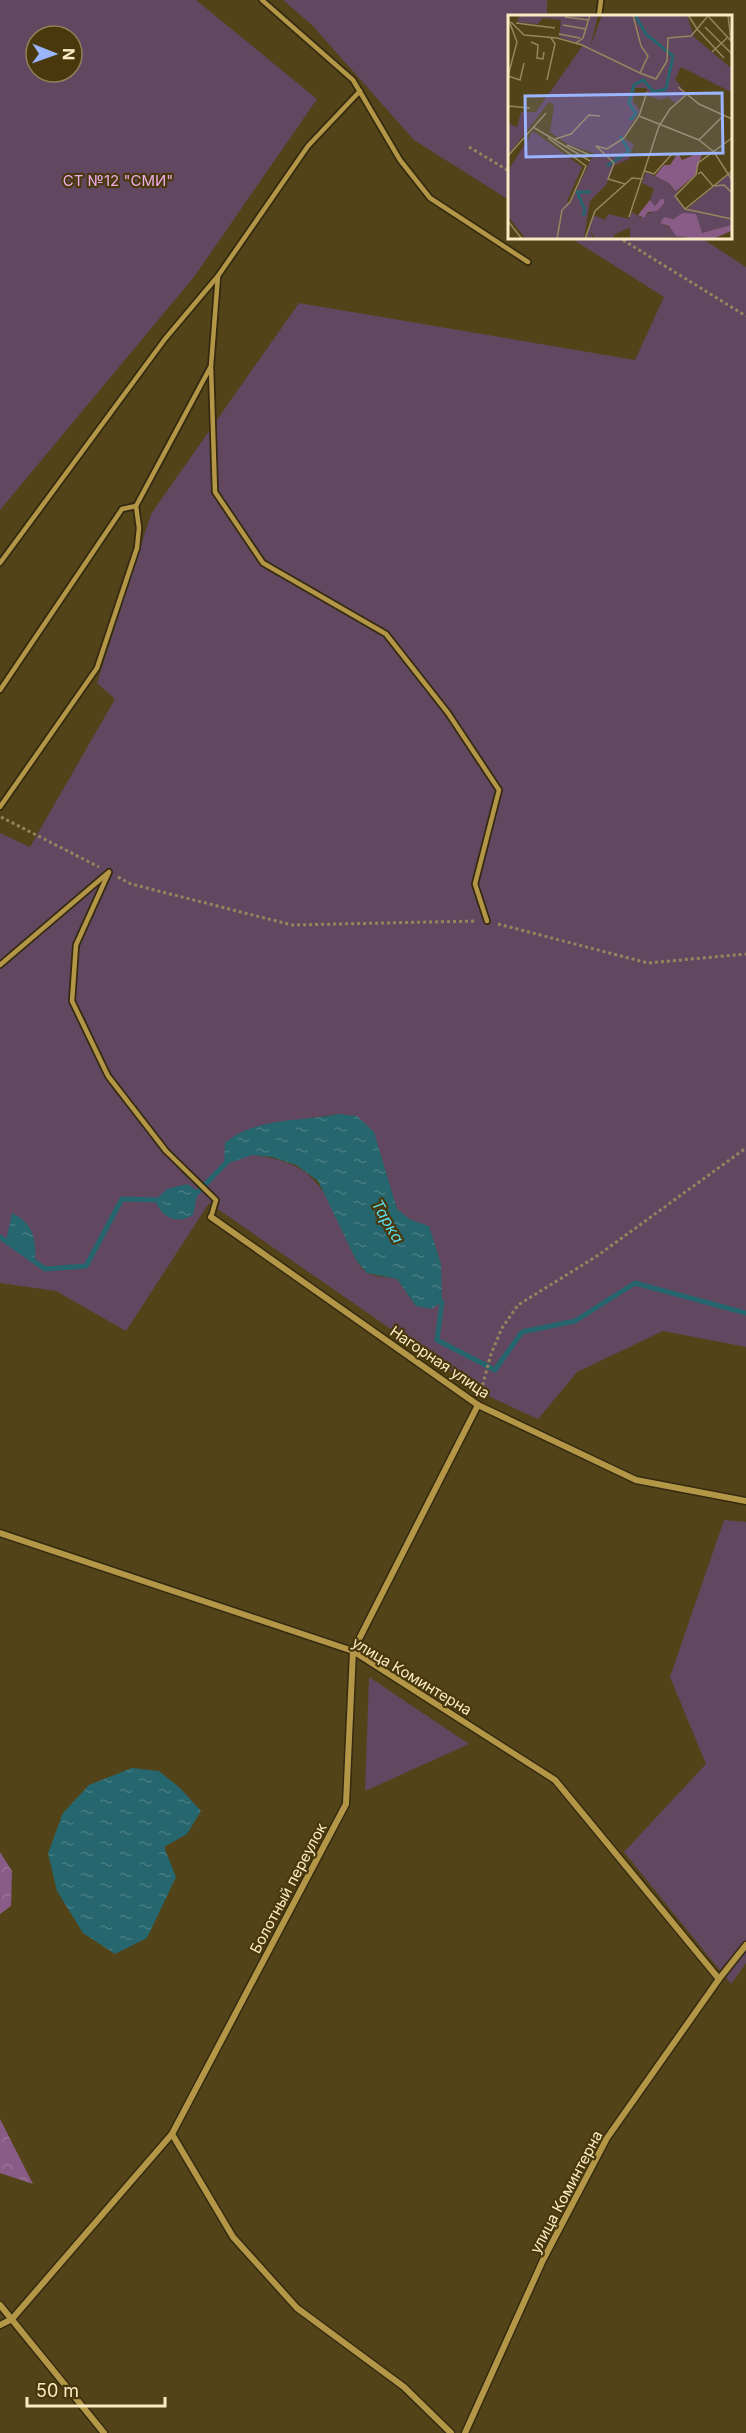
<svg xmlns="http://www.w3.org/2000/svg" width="746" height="2433" font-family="Inter,sans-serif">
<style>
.green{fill:#624761;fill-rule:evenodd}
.forest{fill:url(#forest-crowns)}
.water{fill:url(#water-ripples)}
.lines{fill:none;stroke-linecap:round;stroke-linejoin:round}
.stream{stroke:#26666f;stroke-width:5}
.lane-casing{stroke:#342a11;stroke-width:8}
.street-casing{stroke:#342a11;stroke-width:9}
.path{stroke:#95855c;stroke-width:3;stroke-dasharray:3 3;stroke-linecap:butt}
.lane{stroke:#b49647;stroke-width:4.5}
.street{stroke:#b49647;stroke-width:6}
.labels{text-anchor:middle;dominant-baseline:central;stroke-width:4.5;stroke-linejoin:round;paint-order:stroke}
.park-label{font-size:15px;fill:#eeabea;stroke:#48380c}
.street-label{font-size:15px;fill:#faebc4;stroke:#48380c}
.water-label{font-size:16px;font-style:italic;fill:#5cd9eb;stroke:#48380c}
.inset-river{fill:none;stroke:#26666f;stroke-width:3}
.inset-road{fill:none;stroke:#96865d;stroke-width:1.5}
.view{fill:#9ab5fd;fill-opacity:0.15;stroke:#9ab5fd;stroke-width:3}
.inset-edge{fill:none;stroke:#faebc4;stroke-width:3}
</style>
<defs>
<pattern id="forest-crowns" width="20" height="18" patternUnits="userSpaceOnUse" patternTransform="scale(1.5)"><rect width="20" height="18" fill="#885c86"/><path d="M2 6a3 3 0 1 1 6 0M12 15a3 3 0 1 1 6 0" fill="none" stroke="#9a7495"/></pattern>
<pattern id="water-ripples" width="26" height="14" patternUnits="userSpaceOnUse" patternTransform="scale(1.5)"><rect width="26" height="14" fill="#26666f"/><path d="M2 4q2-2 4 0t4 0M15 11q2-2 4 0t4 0" fill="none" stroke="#467c82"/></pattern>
</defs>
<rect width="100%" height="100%" fill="#534318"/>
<g class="green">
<path d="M 0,0 L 196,0 L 317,99 L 194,277 L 0,510 ZM 36,36 L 72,36 L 72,72 L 36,72 Z"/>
<path d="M 283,0 L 547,0 L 547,16 L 509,16 L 509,200 L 414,140 L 312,25 Z"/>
<path d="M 569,237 L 700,237 L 746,267 L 746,1347 L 663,1331 L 577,1372 L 538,1419 L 486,1395 L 209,1203 L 126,1331 L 56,1291 L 0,1283 L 0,833 L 30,847 L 115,699 L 97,683 L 151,514 L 299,303 L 635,360 L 664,297 ZM 338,1114 L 380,1153 L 397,1209 L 411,1220 L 429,1227 L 441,1264 L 440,1280 L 416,1306 L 397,1279 C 388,1277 372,1277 366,1272 C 356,1264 352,1251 347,1240 C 323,1186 314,1162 251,1155 L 297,1120 Z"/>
<path d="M 724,1520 L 746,1522 L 746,1963 L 731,1984 L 624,1852 L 706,1764 L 670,1677 Z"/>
<path d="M 369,1677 L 469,1744 L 365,1791 Z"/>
</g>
<g class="forest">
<path d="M 0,1852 L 12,1871 L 11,1906 L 0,1914 Z"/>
<path d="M 0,2119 L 33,2184 L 0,2173 Z"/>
</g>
<g class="water">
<path d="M 338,1114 L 357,1116 L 374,1132 L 397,1209 L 411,1220 L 429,1226 L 441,1264 L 442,1302 L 431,1309 L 416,1306 L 397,1279 L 367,1273 L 356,1260 L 318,1181 L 296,1165 L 272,1157 L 252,1155 L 224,1165 L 225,1143 C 255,1117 301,1122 338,1114 Z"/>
<path d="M 187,1184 L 198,1191 L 193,1215 C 177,1225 162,1218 155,1200 L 167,1189 Z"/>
<path d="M 12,1213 C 34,1224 36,1239 35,1262 L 6,1241 Z"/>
<path d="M 132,1768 L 159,1771 L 180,1788 L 201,1811 L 187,1834 L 164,1847 L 176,1877 L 147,1938 L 115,1954 L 83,1933 L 57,1891 L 48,1853 L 63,1813 L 89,1785 Z"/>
</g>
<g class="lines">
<g class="stream">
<path d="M 194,1196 L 227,1162"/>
<path d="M 0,1237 L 45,1269 L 86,1266 L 122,1199 L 161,1200"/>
<path d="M 436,1298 L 442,1302 L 437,1340 L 495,1370 L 522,1332 L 575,1321 L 635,1283 L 746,1313"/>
</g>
<defs>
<g id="lane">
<path d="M 262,0 L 353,80 L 400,160 L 430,198 L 528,262"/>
<path d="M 599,16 L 601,0"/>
<path d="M 211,367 L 215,492 L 263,563 L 386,634 L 448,713 L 499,790 L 475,884 L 487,921"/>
<path d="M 0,563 L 165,339 L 218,276"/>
<path d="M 0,690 L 122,509 L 136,506 L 211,366 L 218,276 L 308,146 L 360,91"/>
<path d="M 0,807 L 97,668 L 137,548 L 139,528 L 136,506"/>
<path d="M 0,965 L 109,872 L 76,945 L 72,1001 L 108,1076 L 166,1151 L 216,1200 L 211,1217"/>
</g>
<g id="street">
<path d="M 211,1217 L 478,1405 L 636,1480 L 746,1501"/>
<path d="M 0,1533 L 353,1651 L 555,1780 L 719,1979"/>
<path d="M 172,2134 L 233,2237 L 297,2308 L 404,2387 L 451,2433"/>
<path d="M 0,2305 L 104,2433"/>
<path d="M 0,2325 L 12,2319 L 172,2134 L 346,1804 L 353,1651 L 478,1405"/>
<path d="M 465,2433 L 543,2260 L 607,2138 L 719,1979 L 746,1945"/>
</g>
</defs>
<use href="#lane" class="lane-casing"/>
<use href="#street" class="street-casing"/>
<g class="path">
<path d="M 469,147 L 509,171"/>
<path d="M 618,237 L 746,316"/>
<path d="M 1,817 L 99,867"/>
<path d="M 118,877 L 131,884 L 292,925 L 477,921"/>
<path d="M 498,924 L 648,963 L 746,954"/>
<path d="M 481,1391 L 491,1354 L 502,1328 L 518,1305 L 597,1256 L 746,1148"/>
</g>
<use href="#lane" class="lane"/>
<use href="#street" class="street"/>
</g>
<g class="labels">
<g class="park-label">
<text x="118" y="180">СТ №12 "СМИ"</text>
</g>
<g class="street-label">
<text transform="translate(440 1362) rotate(34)">Нагорная улица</text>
<text transform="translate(412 1676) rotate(31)">улица Коминтерна</text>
<text transform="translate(288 1888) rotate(-62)">Болотный переулок</text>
<text transform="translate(566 2192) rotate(-62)">улица Коминтерна</text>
</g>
<g class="water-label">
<text transform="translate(388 1221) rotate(60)">Тарка</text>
</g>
</g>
<g transform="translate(508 15)">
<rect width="224" height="224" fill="#534318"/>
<path d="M 12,0 L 90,0 L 82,33 L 94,0 L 179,0 L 186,22 L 223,53 L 223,77 L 173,52 L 167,64 L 178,79 L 167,88 L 160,82 L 153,85 L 140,81 L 138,73 L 127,73 L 125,86 L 132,96 L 115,123 L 126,129 L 121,144 L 107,150 L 98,170 L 82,186 L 76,223 L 17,223 L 0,201 L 0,156 L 25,116 L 74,152 L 59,186 L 62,188 L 86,138 L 59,129 L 42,117 L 46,90 L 41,87 L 0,140 L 0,108 L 9,112 L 13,97 L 28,97 L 75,30 L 51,22 L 53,5 L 35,3 L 30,9 L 9,7 ZM 138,157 L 161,168 L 166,176 L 171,174 L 167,181 L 178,195 L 223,157 L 223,210 L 194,218 L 181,202 L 168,202 L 153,208 L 180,222 L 122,223 L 122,212 L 106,220 L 106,223 L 88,223 L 82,217 L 85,223 L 78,224 L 85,200 L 97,205 L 100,199 L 121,204 L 124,197 L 133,203 L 156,190 L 156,184 L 147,191 L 142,185 L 146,174 L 134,168 Z" fill="#624761"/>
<path d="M 195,136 L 187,160 L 171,174 L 167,176 L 161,168 L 147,161 L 156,150 L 162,150 L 170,138 L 174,145 ZM 153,184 L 156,184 L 156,189 L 149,196 L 140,197 L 136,203 L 130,200 L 142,185 L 147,191 ZM 175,198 L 188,199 L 194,218 L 223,210 L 223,216 L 207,223 L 175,223 L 180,222 L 168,221 L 161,211 L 152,208 L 156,202 L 165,204 Z" fill="#885c86"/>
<path class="inset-river" d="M 122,105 L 128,99 L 121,88 L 126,70 L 135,65 L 146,77 L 158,74 L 165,41 L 138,19 L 127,0M 99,151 L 121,136 L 112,121M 75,201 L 77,195 L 69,177 L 83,177"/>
<path class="inset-road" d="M 180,0 L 189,14 L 199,2M 199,0 L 224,27M 220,0 L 223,25M 57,2 L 81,5M 0,3 L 9,27 L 0,61M 3,7 L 16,20 L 49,23 L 74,30 L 132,58 L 140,41 L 133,31 L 125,0M 8,8 L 47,13M 55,10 L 78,14M 197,12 L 224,39M 51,19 L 72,23M 23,27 L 30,30 L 29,43 L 35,44 L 36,37M 68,28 L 75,23 L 82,0M 204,37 L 219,23M 132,58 L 148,64 L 159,46 L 160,23 L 183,21 L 189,14 L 216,43M 0,61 L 12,65 L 16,48M 39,65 L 47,29 L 43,23M 170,72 L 191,89 L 224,104M 0,91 L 22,93M 131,101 L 191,125 L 206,137 L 224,165M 25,112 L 82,146M 40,123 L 78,151 L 62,187 L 54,195 L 49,224M 47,124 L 63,119 L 81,100 L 92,101M 191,125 L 215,101M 59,130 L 84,141M 0,141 L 38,98M 137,156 L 146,159 L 164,139M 190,159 L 193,157 L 205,171 L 216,170 L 224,178M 117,169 L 100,164 L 106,148 L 88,131 L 99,134 L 116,123 L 131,101 L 139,77M 177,194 L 167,181 L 188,160 L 190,148 L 224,123M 177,194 L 224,156M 177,194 L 224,204M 121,202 L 151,111 L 162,94 L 178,80M 0,206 L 14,224M 77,224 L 87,196 L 124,163 L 135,164"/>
<path class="view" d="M 214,78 L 215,138 L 18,142 L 17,81 Z"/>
<rect width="224" height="224" class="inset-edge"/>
</g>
<g transform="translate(54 54) rotate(91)"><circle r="28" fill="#48380c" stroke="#8f8056" stroke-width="1.5"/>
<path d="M0-4.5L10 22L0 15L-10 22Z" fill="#9ab5fd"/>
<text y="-9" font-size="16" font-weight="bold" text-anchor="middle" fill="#faebc4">N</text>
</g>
<path d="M27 2397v9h138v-9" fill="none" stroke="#faebc4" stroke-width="3"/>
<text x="36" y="2397" font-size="18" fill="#faebc4" stroke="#48380c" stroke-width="4.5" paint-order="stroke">50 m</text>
</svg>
